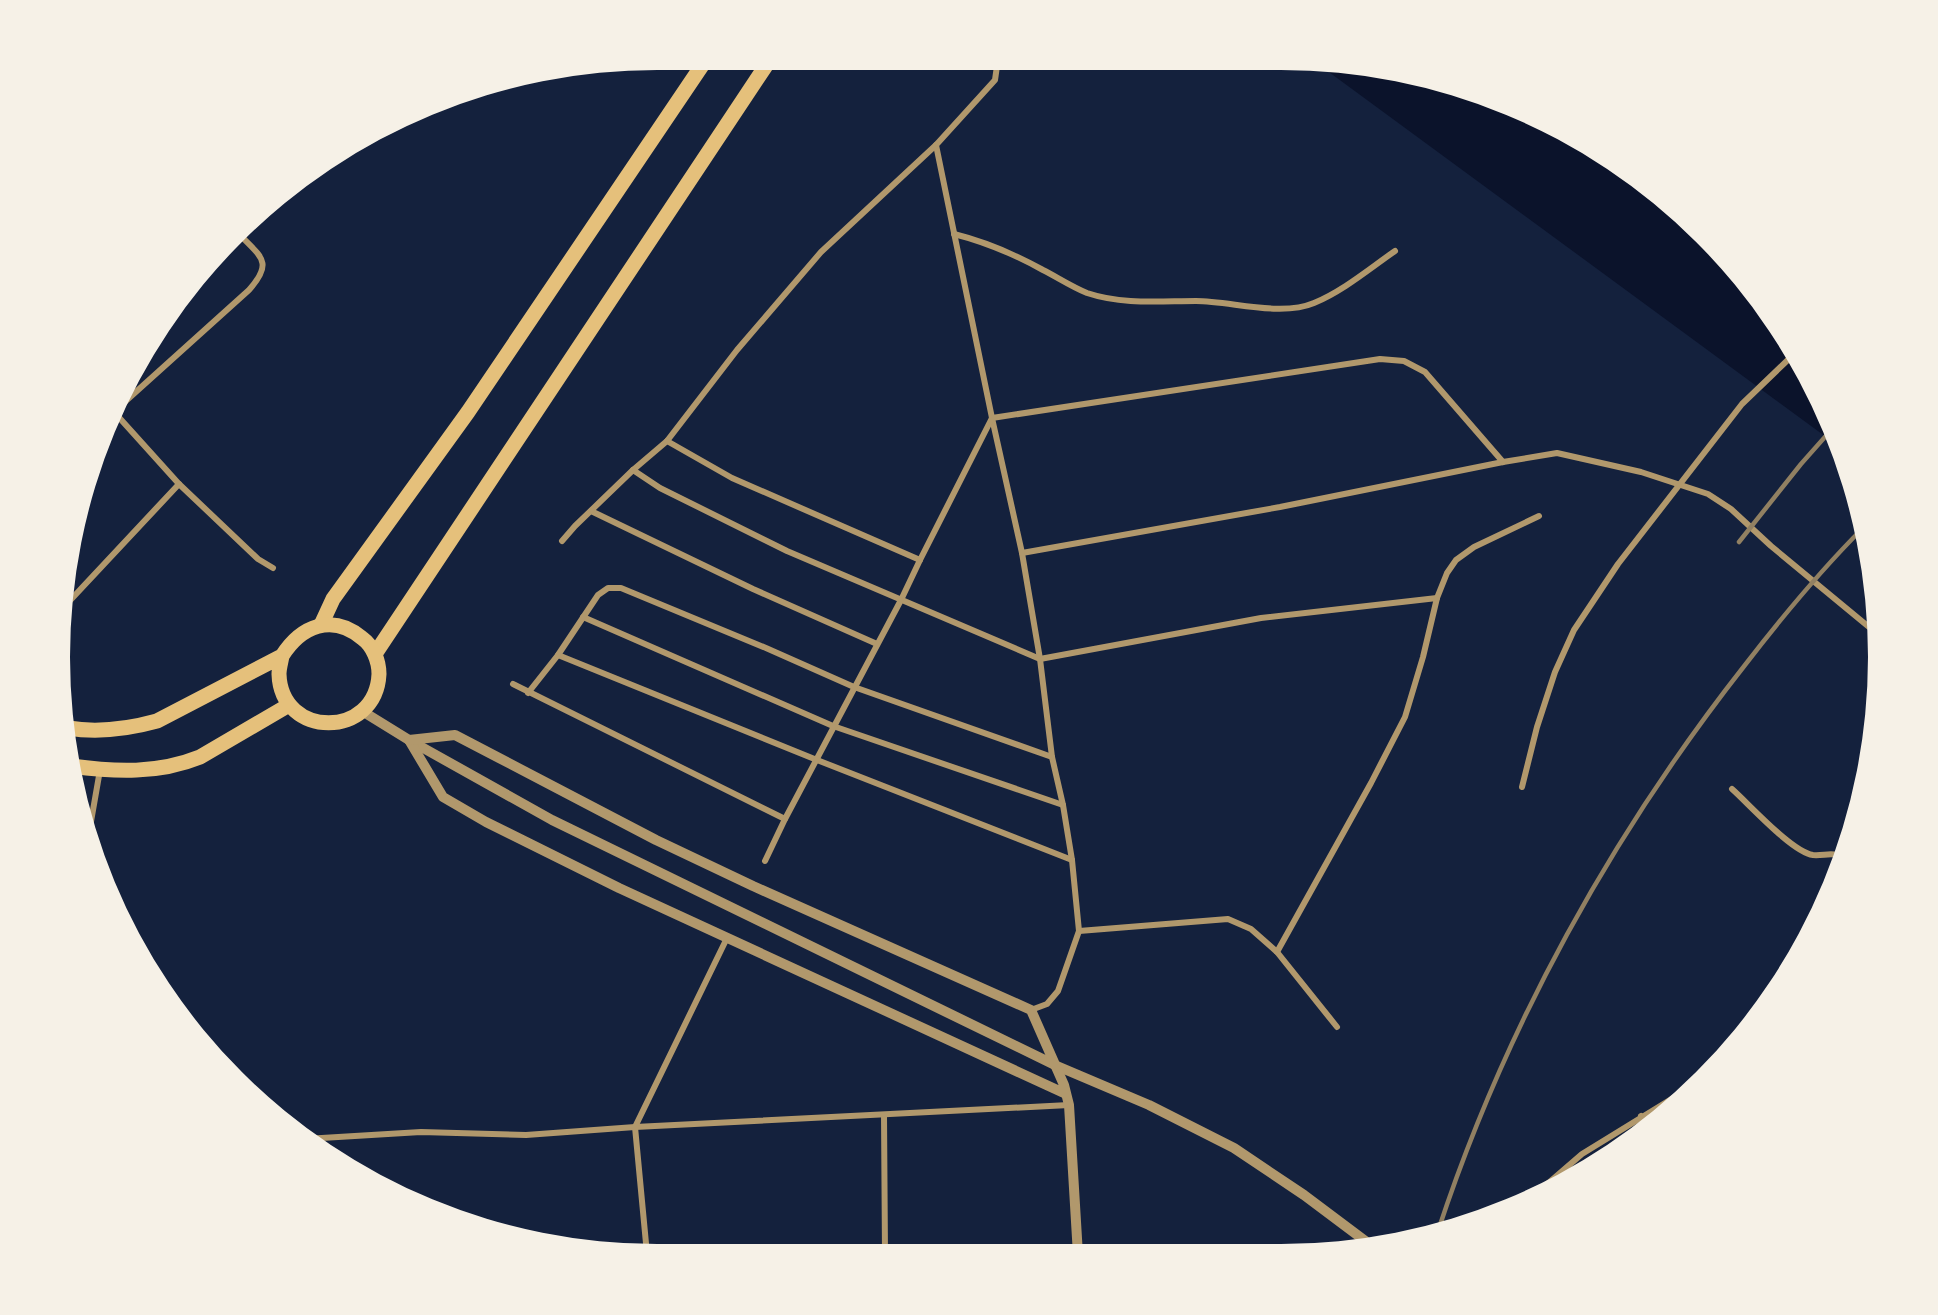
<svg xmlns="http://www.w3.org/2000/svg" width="1938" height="1315" font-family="'IBM Plex Sans',sans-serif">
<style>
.water{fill:#0b132b}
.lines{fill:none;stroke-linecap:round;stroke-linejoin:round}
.minor{stroke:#b1986c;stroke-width:6}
.tertiary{stroke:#b1986c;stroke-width:10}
.primary{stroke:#e5c07b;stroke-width:15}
.rail{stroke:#918062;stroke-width:4.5}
</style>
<rect width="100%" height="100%" fill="#14213d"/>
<path class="water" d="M 1318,64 L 1397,71 L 1545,122 L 1644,183 L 1703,235 L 1777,325 L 1832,429 L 1837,445 Z"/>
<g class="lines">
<g class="minor">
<path d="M 996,62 L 997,66 L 995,80 L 936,145 L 992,418 L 1022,553 L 1040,659 L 1052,757 L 1063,805 L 1072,860 L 1079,931 L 1058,991 L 1047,1004 L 1031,1010"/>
<path d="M 954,234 C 986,242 1014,254 1043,270 C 1057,277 1072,287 1087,293 C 1123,305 1160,301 1196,301 C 1231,301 1281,317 1314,303 C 1343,291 1369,269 1395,251"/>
<path d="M 118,408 L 249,290 C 274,262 261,257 239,234"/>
<path d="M 115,413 L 179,484 L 258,559 L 273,568"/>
<path d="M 667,441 L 732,478 L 920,560"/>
<path d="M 633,470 L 660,488 L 787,551 L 1040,659 L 1261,618 L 1437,598"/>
<path d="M 591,511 L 753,589 L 877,644"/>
<path d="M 562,541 L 575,526 L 633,470 L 667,441 L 737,350 L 821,252 L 936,145"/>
<path d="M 1022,553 L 1280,507 L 1503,462 L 1557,453 L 1641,472 L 1708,494 L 1731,509 L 1771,546 L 1875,632"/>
<path d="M 63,608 L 179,484"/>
<path d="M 583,617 L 833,726 L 1063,805"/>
<path d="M 558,655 L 817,760 L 1072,860"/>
<path d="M 513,684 L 785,819"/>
<path d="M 528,693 L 558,655 L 598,595 L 608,588 L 621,588 L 766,648 L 854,687 L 1052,757"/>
<path d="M 1522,787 L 1537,727 L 1555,672 L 1574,630 L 1618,564 L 1742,404 L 1793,355"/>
<path d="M 1732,789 C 1750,805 1792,852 1813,855 C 1823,856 1832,852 1842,856"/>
<path d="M 89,833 L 100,770"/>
<path d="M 765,861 L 785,819 L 901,600 L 920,560 L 992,418 L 1380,359 L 1404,361 L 1425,372 L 1503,462"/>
<path d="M 1079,931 L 1228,919 L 1251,929 L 1277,952 L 1337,1027"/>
<path d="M 1277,952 L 1371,783 L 1405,717 L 1423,657 L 1437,598 L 1447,573 L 1456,560 L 1474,547 L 1539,516"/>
<path d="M 884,1115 L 885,1255"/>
<path d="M 1641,1116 L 1647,1126"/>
<path d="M 305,1139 L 421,1132 L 526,1135 L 635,1127 L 1069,1105"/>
<path d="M 1531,1198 L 1582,1154 L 1704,1079"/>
<path d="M 647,1254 L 635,1127 L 727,938"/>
</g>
<g class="tertiary">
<path d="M 362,711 L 409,740 L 552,820 L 1057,1066 L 1149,1105 L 1234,1148 L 1304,1195 L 1372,1246"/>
<path d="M 1066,1094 L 619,888 L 486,822 L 443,797 L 409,740 L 455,735 L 656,840 L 753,886 L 1031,1010 L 1064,1085 L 1069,1105 L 1078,1255"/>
</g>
<g class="primary">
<path d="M 321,625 L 333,599 L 468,412 L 703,64"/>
<path d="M 375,654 L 767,64"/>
<path d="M 68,728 C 98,733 128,729 157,721 L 282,656 C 301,626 332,613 362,638 C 373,646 379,661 379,674 C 376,739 281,739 279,674 C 279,668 281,662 282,656"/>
<path d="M 71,766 C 115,772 158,774 200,757 L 289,705"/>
</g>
<g class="rail">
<path d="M 1739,542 L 1801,464 L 1832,429"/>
<path d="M 1438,1231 C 1505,1027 1612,834 1745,665 C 1782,617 1820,571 1863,528"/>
</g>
</g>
<path d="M0 0H1938V1315H0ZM657 70H1281A587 587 0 0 1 1868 657V657A587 587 0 0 1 1281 1244H657A587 587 0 0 1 70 657V657A587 587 0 0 1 657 70Z" fill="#f6f1e7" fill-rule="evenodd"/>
</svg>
